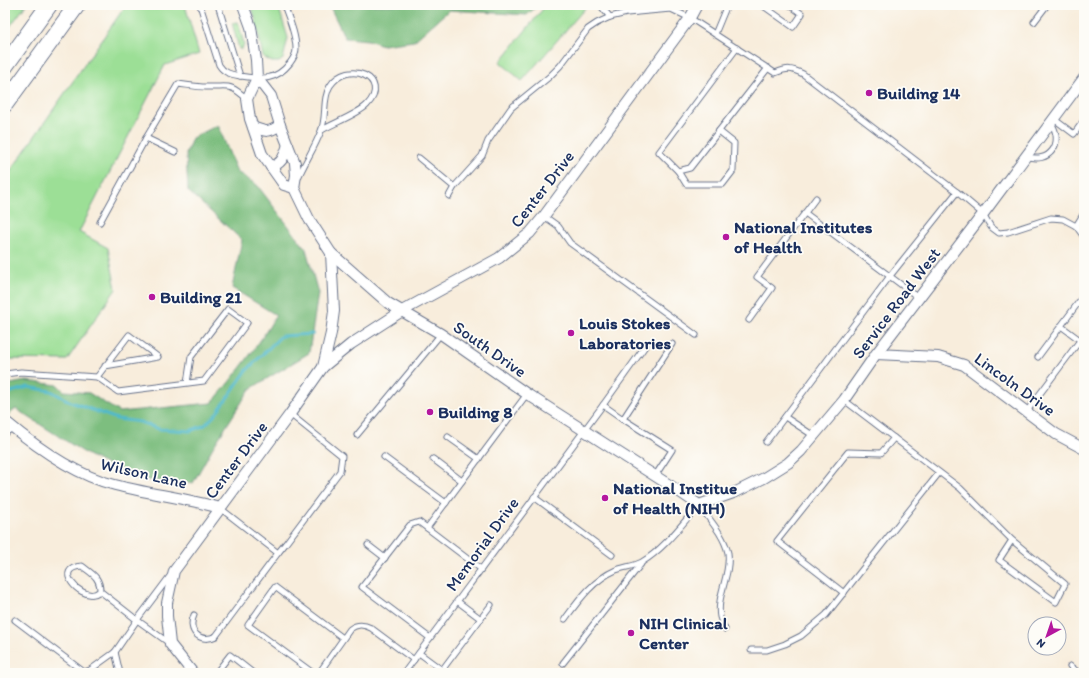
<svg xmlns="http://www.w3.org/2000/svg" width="1089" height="678" font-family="Itim,sans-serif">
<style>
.green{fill:#9cdf96;stroke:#5c877a}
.forest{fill:#7dbe7f;stroke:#4c766e}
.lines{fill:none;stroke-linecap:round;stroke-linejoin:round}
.stream{stroke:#4fb9cc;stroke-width:3}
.service-casing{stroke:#68728a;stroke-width:7}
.minor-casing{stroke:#68728a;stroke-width:12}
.primary-casing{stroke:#68728a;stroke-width:18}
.service{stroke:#fff;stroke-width:5}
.minor{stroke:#fff;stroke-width:10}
.primary{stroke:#fff;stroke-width:16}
.poi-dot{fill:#b5179e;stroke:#fdfcf7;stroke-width:1.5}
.labels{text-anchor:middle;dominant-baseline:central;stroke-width:3.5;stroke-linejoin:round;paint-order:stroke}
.poi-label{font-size:17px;font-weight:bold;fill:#1b2f5e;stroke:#fdfcf7;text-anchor:start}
.street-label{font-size:17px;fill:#1b2f5e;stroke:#fdfcf7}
</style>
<rect width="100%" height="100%" fill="#fdfcf7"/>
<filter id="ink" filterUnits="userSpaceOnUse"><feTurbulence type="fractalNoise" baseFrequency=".025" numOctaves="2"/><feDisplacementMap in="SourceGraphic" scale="8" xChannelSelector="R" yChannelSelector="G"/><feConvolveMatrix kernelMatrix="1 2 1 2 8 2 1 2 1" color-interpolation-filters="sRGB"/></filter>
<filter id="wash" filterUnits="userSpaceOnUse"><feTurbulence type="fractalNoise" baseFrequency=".012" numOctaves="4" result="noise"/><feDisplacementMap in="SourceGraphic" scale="16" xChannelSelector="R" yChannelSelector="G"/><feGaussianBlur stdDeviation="0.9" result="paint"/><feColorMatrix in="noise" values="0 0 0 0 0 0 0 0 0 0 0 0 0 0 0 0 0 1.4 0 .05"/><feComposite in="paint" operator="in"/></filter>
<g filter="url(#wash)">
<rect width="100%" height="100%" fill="#f8eddc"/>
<g class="green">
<path d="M 5,5 L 26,5 L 5,33 Z"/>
<path d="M 126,5 L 185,5 L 199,54 L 165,65 L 79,232 L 108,248 L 116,289 L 67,360 L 5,359 L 5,179 Z"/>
<path d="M 251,5 L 278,5 L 288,38 L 283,59 L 279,62 L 272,62 L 263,57 L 255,18 Z"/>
<path d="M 546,5 L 583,5 L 586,7 L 522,81 L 500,62 Z"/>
<path d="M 238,22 L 244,44 L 242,49 L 239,49 L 232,23 Z"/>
</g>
<g class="forest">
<path d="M 331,5 L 538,5 L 527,15 L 449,10 L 414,41 L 383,45 L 368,40 L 345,38 L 331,9 Z"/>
<path d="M 218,125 L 237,172 L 257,185 L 306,249 L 318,293 L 309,353 L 250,389 L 213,447 L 193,483 L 134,479 L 88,455 L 16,409 L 5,417 L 5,385 L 26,381 L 58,385 L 64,391 L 89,393 L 119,412 L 212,403 C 235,375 258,347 276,315 L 232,288 L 242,240 L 188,191 L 186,154 L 192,138 Z"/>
</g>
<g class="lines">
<path class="stream" d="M 5,397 L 11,392 L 28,387 L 51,391 L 71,402 L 117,419 L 140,422 L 159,429 L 190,431 L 205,425 L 216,414 L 247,370 L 281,336 L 313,334"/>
</g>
</g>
<g filter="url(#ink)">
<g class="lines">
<defs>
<g id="service">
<path d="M 200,5 L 219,65 C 224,73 230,74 240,76"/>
<path d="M 218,5 L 240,76 C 261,79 275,82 290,63 C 293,59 296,54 296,49 C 296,34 289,19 284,5"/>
<path d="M 600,5 L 610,17"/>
<path d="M 635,5 L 636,12"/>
<path d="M 762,5 L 793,27 L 802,14 L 790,5"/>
<path d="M 1034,22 L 1047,5"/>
<path d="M 715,34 L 727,5"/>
<path d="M 737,48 L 659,152 L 678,171 L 690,168 L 768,68"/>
<path d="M 1054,119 L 1074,134 L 1084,120"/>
<path d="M 175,152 L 146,138 L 178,84 C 187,85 197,87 206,87 C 229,88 228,82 247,99"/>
<path d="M 1026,156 C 1049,165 1065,143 1051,123"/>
<path d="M 419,158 L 454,187"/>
<path d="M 678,171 L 686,184 L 723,184 L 733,171 L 734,143 L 719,131"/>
<path d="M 298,178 C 305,162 315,147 321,131 C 327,117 322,99 330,86 C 348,58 392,79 367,105 C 358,114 334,123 322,130"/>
<path d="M 449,196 L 454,187 L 482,156 L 488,141 L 511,108 L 549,77 L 560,66 L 588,29 L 597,23 L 610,17 L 627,13 L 671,9 L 690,18 L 775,73 C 788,68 791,68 803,74 L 957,192 L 983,214 L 991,227 L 999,233 L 1008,232 L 1051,218 L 1063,219 L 1076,226 L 1084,237"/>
<path d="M 805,213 L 919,298"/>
<path d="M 544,216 L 558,226 L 570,243 L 696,335"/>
<path d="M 100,222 L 146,138"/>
<path d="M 1076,226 L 1084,213"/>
<path d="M 749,320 L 772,288 L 757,277 L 816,198"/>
<path d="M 1061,326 L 1084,343"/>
<path d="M 1038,357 L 1084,295"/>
<path d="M 5,374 L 21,372 L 97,377 L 118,392 L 204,381 L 247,323 L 228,309 L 191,357 L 187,383"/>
<path d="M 97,377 L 129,335 L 158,357 L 105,366"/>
<path d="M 844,400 L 960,488 L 1012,540 L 999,560 L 1056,602 L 1065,584 L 1012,540"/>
<path d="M 603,405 L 623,419"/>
<path d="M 1027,411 L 1084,335"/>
<path d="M 785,417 L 814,436"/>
<path d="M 5,433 L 13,428"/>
<path d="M 357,435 L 441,334"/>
<path d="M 448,437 L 479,459"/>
<path d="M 766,442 L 890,276 L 957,192"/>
<path d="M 384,457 L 446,503"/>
<path d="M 433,459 L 462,481"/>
<path d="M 655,476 L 672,450 L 623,419 L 672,344"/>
<path d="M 534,497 L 612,555"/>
<path d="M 220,508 L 278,553 L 286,543 L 340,471 L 342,456 L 290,414"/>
<path d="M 427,528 L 419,522 L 410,525 L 362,587 L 430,638"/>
<path d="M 368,545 L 385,558"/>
<path d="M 481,569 L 427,528 L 527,394"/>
<path d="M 844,593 L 777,541 L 848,452 L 881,453 L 894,438"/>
<path d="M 457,601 L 481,619"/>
<path d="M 194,615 C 187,631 200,644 216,636 L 278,553"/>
<path d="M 565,619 C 579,600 593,580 616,570 C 624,567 635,566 642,562 C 665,548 681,525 699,505 C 709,519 724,535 728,553 C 731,575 716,596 720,617 C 721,621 723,625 725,629"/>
<path d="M 15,620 L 84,672"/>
<path d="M 169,643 L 137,620 L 170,576"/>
<path d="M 751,650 L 767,650 L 785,644 L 801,636 L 826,615 L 939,473"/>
<path d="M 115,652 L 120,673"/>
<path d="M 419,653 L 442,670 L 440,673"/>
<path d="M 563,663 L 641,564"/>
<path d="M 1070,666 L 1079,673"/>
<path d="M 442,670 L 491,605"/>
<path d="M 82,673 L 90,670 L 115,652 L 137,620 L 100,591 C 100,577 92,574 82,566 C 52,568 80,598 94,594 C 96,594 98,592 100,591"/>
<path d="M 216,673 L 230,655 L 253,673"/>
<path d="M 313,673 L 248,625 L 275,587 L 343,638"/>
<path d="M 319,673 L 350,629 C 357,624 363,624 371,628 L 414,660"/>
<path d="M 404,673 L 603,405 L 646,345"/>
</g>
<g id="minor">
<path d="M 243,5 L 251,27 L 256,60 L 257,78 L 247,99 L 250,119 L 262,154 L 284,185 L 294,188"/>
<path d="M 257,78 L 271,96 L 280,125 L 295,163 L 296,175 L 294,188 L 309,219 L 331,253 L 388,303 L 441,334 L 527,394 L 674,488 L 699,505 L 736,492 L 764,478 L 788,463 L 801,451 L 844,400 L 876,354 L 983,214 L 1084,78"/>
<path d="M 253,127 C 265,132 269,133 280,125"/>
<path d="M 271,167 C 283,163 284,156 288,145"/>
<path d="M 876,354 L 938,357 L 964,365 L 1056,434 L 1084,449"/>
<path d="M 323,367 L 331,333 L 334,311 L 331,253"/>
<path d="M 5,421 C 35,446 77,476 115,485 C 150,494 185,498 220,508"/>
<path d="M 193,673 L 170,644 L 167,616 L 167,603 L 174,571 L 290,414 L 323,367 L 351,344 L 402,311 L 499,258 L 530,233 L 544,216 L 690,18 L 697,5"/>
</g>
<g id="primary">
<path d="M 5,66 L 49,5"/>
<path d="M 5,104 L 77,5"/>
</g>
</defs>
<use href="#service" class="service-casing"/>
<use href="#minor" class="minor-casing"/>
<use href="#primary" class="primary-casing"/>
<use href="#service" class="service"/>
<use href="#minor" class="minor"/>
<use href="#primary" class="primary"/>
</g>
</g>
<g class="poi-dot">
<circle cx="869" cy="93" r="4"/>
<circle cx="726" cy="237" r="4"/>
<circle cx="152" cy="297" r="4"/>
<circle cx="571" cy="333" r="4"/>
<circle cx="430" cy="412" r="4"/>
<circle cx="605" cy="498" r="4"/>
<circle cx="631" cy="633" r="4"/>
</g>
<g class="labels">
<g class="poi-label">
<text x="877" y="93">Building 14</text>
<text x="734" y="227">National Institutes<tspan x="734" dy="20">of Health</tspan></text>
<text x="160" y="297">Building 21</text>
<text x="579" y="323">Louis Stokes<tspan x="579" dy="20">Laboratories</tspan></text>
<text x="438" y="412">Building 8</text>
<text x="613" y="488">National Institue<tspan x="613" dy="20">of Health (NIH)</tspan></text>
<text x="639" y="623">NIH Clinical<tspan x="639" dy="20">Center</tspan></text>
</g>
<g class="street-label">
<text transform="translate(542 189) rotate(-52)">Center Drive</text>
<text transform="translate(896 303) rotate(-53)">Service Road West</text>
<text transform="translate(490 349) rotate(35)">South Drive</text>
<text transform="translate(1015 384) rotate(36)">Lincoln Drive</text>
<text transform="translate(236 460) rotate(-53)">Center Drive</text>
<text transform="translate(144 473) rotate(13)">Wilson Lane</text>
<text transform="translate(482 544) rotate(-54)">Memorial Drive</text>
</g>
</g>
<rect width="1089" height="678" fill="none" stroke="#fdfcf7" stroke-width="20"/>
<g transform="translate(1047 636) rotate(220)"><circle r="19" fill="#fdfcf7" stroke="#a3aaba"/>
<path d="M0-3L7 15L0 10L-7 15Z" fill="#b5179e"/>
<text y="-6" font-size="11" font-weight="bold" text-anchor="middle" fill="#1b2f5e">N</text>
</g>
</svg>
